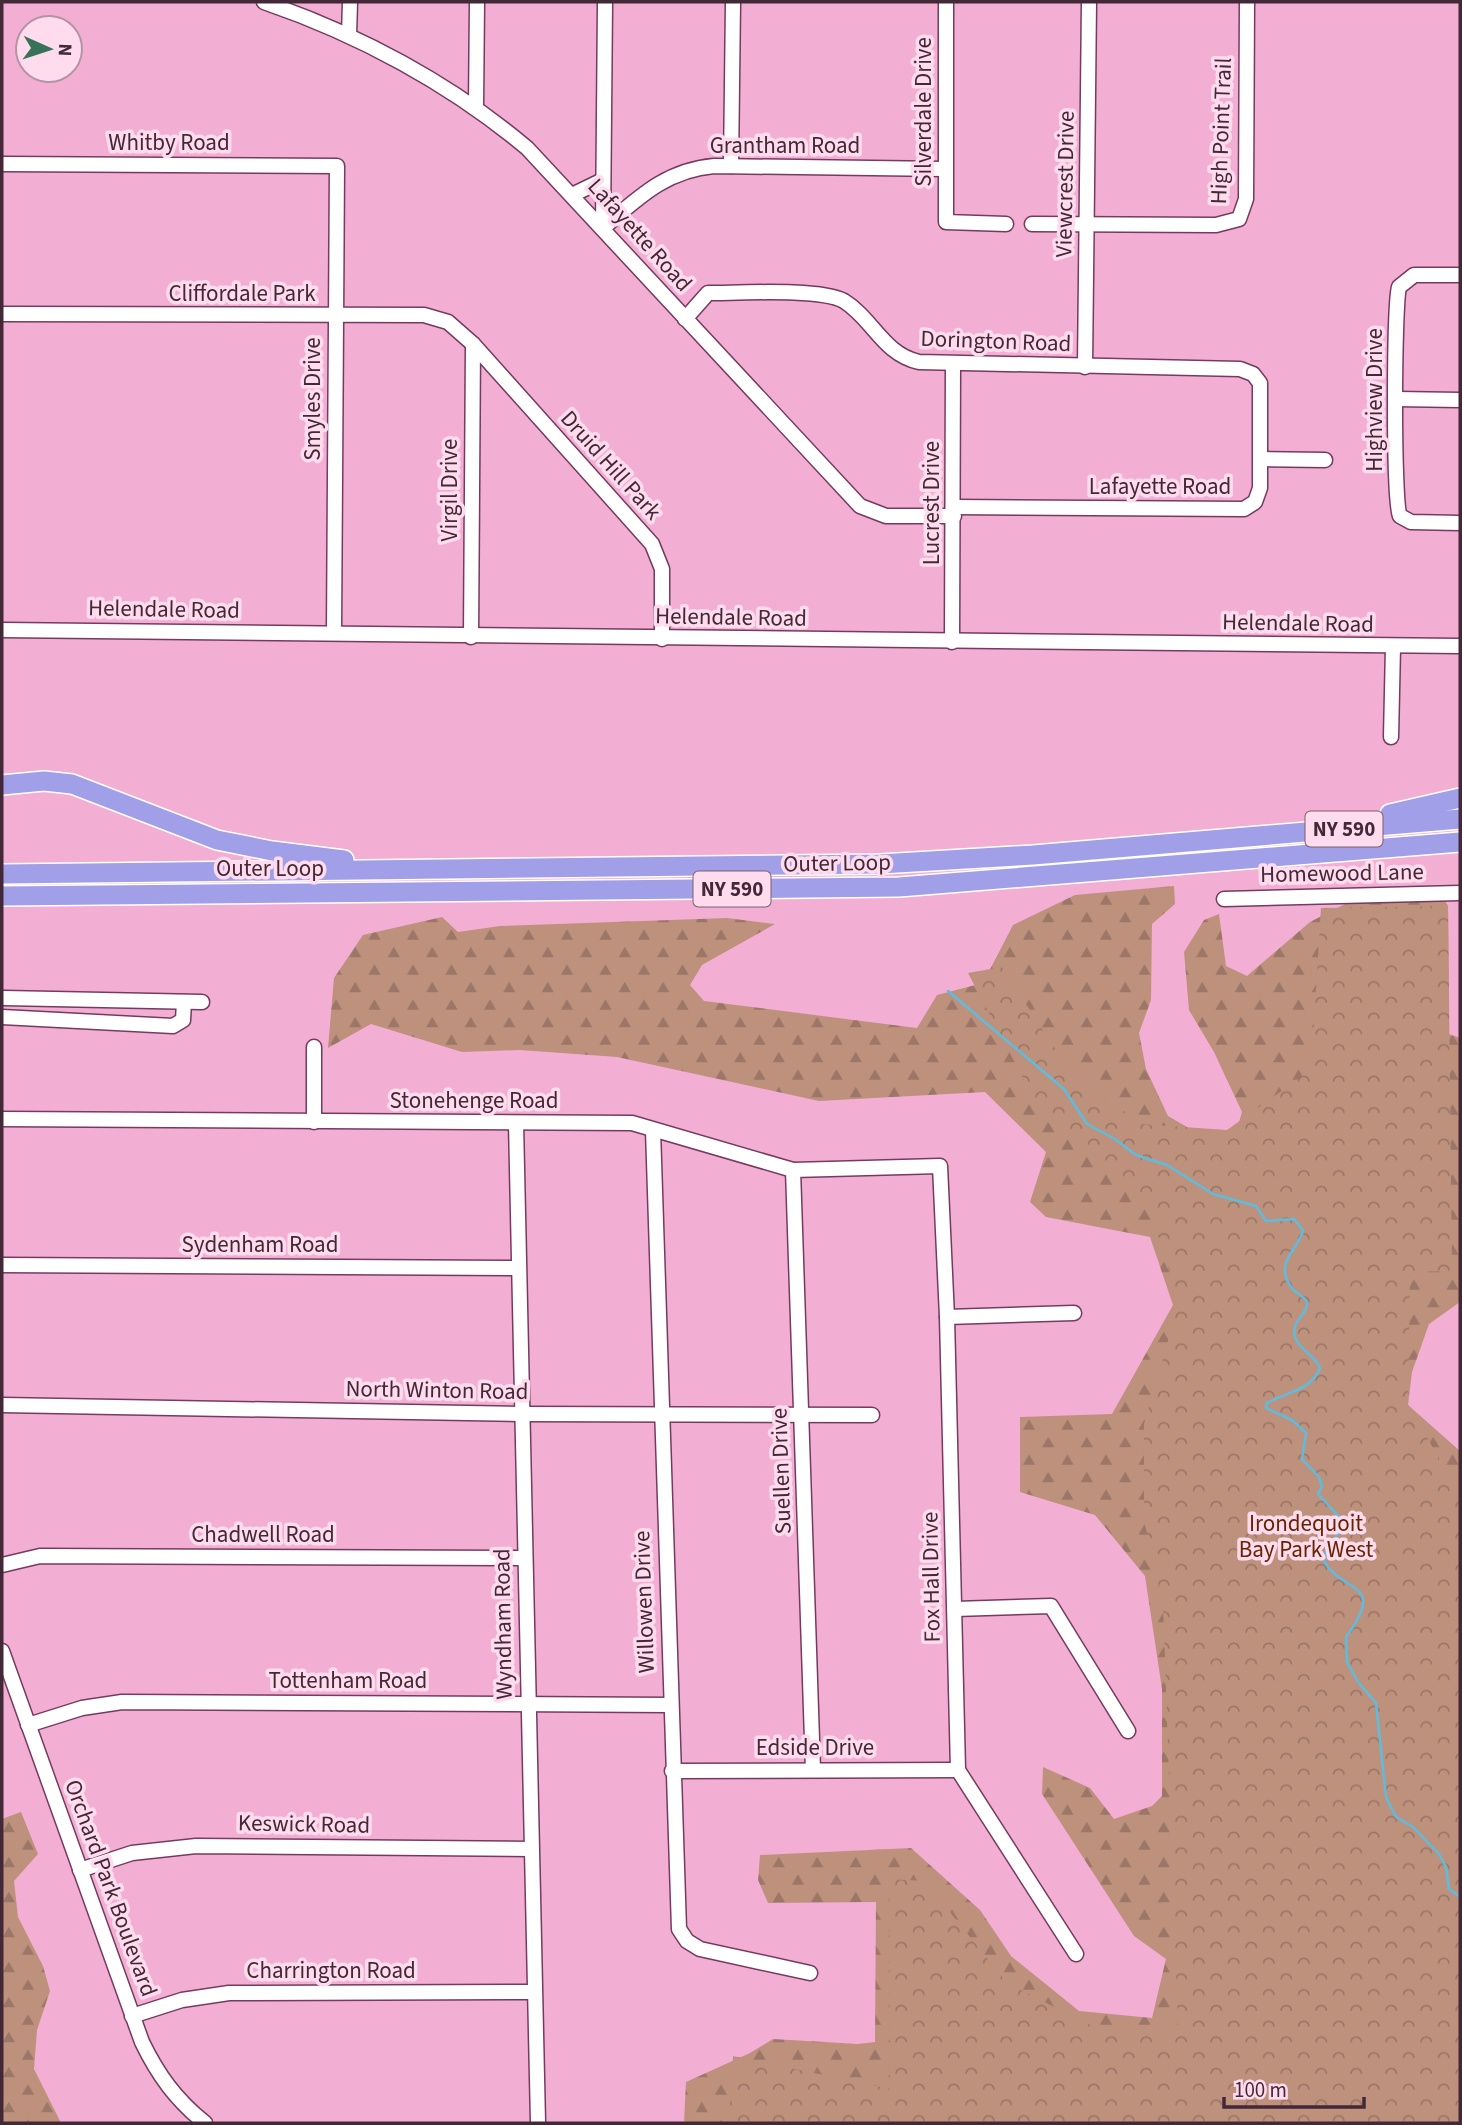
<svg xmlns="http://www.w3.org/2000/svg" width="1462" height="2125" font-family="'Source Sans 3',sans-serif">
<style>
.forest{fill:url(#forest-firs)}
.park{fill:url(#park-crowns)}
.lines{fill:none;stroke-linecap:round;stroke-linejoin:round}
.stream{stroke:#5ebddf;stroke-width:2.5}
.minor-casing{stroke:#753b5e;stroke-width:17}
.highway-casing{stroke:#fff;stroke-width:22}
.minor{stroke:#fff;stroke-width:14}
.highway{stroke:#a19fe7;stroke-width:19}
.labels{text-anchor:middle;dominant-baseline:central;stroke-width:7;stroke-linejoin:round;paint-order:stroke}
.shield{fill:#ffdbee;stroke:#7b5e6e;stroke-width:2}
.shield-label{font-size:21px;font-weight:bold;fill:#432837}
.street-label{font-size:23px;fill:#432837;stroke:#ffdbee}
.park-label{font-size:23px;fill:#672400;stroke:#ffdbee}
</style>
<defs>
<pattern id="forest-firs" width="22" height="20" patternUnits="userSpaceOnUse" patternTransform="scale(1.75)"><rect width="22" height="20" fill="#be917d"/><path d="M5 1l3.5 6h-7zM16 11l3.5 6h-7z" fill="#9c7667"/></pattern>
<pattern id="park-crowns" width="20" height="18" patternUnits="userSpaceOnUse" patternTransform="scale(1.75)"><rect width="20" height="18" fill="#be917d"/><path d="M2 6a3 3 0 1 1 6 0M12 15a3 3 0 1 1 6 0" fill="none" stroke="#9c7667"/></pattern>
</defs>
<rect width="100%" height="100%" fill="#f3aed4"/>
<g class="forest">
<path d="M 1174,886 L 1175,904 L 1152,924 L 1151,1000 L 1139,1033 L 1146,1069 L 1168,1116 L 1215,1143 L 1233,1143 L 1242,1112 L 1214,1052 L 1189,1010 L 1184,952 L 1204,920 L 1219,914 L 1226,966 L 1247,976 L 1310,922 L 1347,903 L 1444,899 L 1448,906 L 1449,1034 L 1460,1038 L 1460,1302 L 1429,1324 L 1412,1372 L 1408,1405 L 1460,1451 L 1460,2123 L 684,2123 L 686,2082 L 750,2053 L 773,2039 L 858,2044 L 875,2042 L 876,1902 L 768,1903 L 758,1880 L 760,1855 L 911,1848 L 980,1910 L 1011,1956 L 1079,2011 L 1152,2018 L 1166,1959 L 1134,1936 L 1042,1794 L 1043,1767 L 1090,1788 L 1114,1819 L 1152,1806 L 1162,1796 L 1162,1689 L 1145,1576 L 1095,1515 L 1020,1492 L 1020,1417 L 1112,1414 L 1173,1305 L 1150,1237 L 1046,1217 L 1030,1202 L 1046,1152 L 985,1092 L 819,1101 L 617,1057 L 520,1050 L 462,1052 L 371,1024 L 328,1048 L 334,978 L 363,935 L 442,917 L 458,932 L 500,926 L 727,918 L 775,924 L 702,965 L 690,985 L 704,1001 L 917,1028 L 937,995 L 983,983 L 1013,925 L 1075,895 Z"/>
<path d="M 21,1812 L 38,1854 L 14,1881 L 18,1917 L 43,1966 L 50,1991 L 37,2030 L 34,2069 L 61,2123 L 2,2123 L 2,1819 Z"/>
</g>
<path class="park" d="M 1448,906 L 1452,1271 L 1410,1272 L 1408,1405 L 1450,1477 L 1460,1484 L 1460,2123 L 729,2123 L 733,2056 L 890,2089 L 889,1879 L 925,1881 L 1007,1983 L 1100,2030 L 1178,2028 L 1163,1605 L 1144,1520 L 1144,1424 L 1179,1303 L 1148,1198 L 1045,1120 L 968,973 L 1002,967 L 1067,1067 L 1140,1124 L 1227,1130 L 1311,1070 L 1321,908 Z"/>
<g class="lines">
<path class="stream" d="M 948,991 L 1064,1089 L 1087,1124 L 1115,1139 L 1136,1155 L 1167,1165 L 1213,1194 L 1256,1206 L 1266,1221 L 1294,1219 L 1303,1230 C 1300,1249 1273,1261 1291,1287 C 1295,1293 1303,1295 1307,1302 C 1308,1313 1297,1317 1295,1327 C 1290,1347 1314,1352 1320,1368 C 1311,1391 1286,1392 1267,1403 L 1266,1408 L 1292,1420 L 1306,1433 L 1302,1459 L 1319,1477 L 1322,1486 L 1318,1494 L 1344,1522 L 1344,1528 L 1327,1547 L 1324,1561 C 1342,1594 1388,1580 1346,1637 L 1347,1662 L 1358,1682 L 1376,1703 L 1386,1797 L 1396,1817 L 1413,1827 L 1439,1854 L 1446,1867 L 1449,1889 L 1460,1897"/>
<defs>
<g id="minor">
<path d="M 264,2 C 358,34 451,84 527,148 L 860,506 L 886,516 L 954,516"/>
<path d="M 946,2 L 946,222 L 1006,224"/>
<path d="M 349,35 L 350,2"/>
<path d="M 476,107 L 477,2"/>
<path d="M 2,164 L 337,166 L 334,633"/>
<path d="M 731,166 L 733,2"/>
<path d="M 572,195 L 603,180"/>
<path d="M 1032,224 L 1216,225 L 1239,219 L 1246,199 L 1247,2"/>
<path d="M 603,228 C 638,198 666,170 714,166 L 945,169"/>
<path d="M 603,228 L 605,2"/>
<path d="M 1460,275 L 1414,275 L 1399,287 C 1394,307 1393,503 1400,516 L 1411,522 L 1460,523"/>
<path d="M 2,314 L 424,315 L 448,322 L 473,344 L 652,544 L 662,569 L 662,639"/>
<path d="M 685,319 L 708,293 C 738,293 821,288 844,301 C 873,319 883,354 919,362 L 1240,369 L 1253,374 L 1260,383 L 1260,488 L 1255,502 L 1244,509 L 954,507"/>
<path d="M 1085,367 L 1089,2"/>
<path d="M 1396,399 L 1460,400"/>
<path d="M 1261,459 L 1325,460"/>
<path d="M 2,630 L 1460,646"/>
<path d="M 471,637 L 473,344"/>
<path d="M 952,642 L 953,364"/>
<path d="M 1391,737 L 1393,647"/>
<path d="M 1224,899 L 1460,893"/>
<path d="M 4,998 L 202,1002"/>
<path d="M 2,1017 L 173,1026 L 183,1020 L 184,1002"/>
<path d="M 2,1119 L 632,1123 L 793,1170 L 940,1166 L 947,1317 L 958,1770 L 1076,1954"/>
<path d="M 314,1122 L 314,1047"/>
<path d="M 516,1123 L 538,2123"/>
<path d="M 653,1130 L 679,1929 L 687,1941 L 700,1949 L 810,1973"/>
<path d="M 793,1170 L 813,1770"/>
<path d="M 2,1265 L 518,1268"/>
<path d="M 947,1317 L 1074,1313"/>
<path d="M 2,1405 L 521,1414 L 872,1415"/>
<path d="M 2,1565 L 40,1556 L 525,1558"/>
<path d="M 955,1609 L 1051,1606 L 1128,1731"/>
<path d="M 2,1651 L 142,2042 C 158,2075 176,2100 205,2123"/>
<path d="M 28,1725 L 82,1708 L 122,1702 L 670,1705"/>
<path d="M 672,1771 L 958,1770"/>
<path d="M 80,1870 L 132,1853 L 196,1846 L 531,1849"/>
<path d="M 132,2016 L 182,2000 L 229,1993 L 533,1992"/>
</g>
<g id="highway">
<path d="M 2,785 L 44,781 L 72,784 L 217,840 L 272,851 L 344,860"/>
<path d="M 1390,814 L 1460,798"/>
<path d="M 2,874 L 880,864 L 1033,855 L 1460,819"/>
<path d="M 2,896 L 899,887 L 1460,842"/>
</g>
</defs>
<use href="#minor" class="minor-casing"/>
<use href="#highway" class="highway-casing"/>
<use href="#minor" class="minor"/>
<use href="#highway" class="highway"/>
</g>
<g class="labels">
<g class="shield">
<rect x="1305.5" y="811.5" width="77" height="35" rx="5"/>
<rect x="693.5" y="871.5" width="77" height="35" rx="5"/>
</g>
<g class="shield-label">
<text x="1344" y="829">NY 590</text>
<text x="732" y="889">NY 590</text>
</g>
<g class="street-label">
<text transform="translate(923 112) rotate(-90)">Silverdale Drive</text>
<text transform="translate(1221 131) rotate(-88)">High Point Trail</text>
<text x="169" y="142">Whitby Road</text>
<text x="785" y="145">Grantham Road</text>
<text transform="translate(1065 184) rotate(-89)">Viewcrest Drive</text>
<text transform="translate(640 235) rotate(48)">Lafayette Road</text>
<text x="242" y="293">Cliffordale Park</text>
<text transform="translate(996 341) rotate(2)">Dorington Road</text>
<text transform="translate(312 399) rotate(-90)">Smyles Drive</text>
<text transform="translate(1374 400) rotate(-90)">Highview Drive</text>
<text transform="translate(611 465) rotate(48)">Druid Hill Park</text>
<text x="1160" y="486">Lafayette Road</text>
<text transform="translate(449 490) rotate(-90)">Virgil Drive</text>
<text transform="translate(931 503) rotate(-90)">Lucrest Drive</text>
<text transform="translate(164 609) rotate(1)">Helendale Road</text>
<text transform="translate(731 617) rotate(1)">Helendale Road</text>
<text transform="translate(1298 623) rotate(1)">Helendale Road</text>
<text transform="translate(837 863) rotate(-1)">Outer Loop</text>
<text x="270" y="868">Outer Loop</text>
<text transform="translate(1342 873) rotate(-1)">Homewood Lane</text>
<text x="474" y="1100">Stonehenge Road</text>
<text x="260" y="1244">Sydenham Road</text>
<text transform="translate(437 1390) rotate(1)">North Winton Road</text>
<text transform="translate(781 1471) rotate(-92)">Suellen Drive</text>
<text x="263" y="1534">Chadwell Road</text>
<text transform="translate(931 1577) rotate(-91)">Fox Hall Drive</text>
<text transform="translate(644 1602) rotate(-92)">Willowen Drive</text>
<text transform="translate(503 1624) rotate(-91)">Wyndham Road</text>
<text x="348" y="1680">Tottenham Road</text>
<text x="815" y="1747">Edside Drive</text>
<text transform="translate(304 1824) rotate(1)">Keswick Road</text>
<text transform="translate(111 1888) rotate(70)">Orchard Park Boulevard</text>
<text x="331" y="1970">Charrington Road</text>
</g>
<g class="park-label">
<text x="1306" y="1523">Irondequoit<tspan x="1306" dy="26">Bay Park West</tspan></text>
</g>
</g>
<rect width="1462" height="2125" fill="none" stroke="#432837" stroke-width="7"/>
<g transform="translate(49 49) rotate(93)"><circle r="33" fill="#ffdbee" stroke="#b493a5" stroke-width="2"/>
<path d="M0-5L12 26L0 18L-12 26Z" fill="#39725a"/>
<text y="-10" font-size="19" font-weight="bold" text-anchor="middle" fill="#432837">N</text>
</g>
<path d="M1224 2097v10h140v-10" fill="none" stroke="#432837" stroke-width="3.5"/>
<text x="1234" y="2097" font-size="21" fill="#432837" stroke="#ffdbee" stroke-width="5" paint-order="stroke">100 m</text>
</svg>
